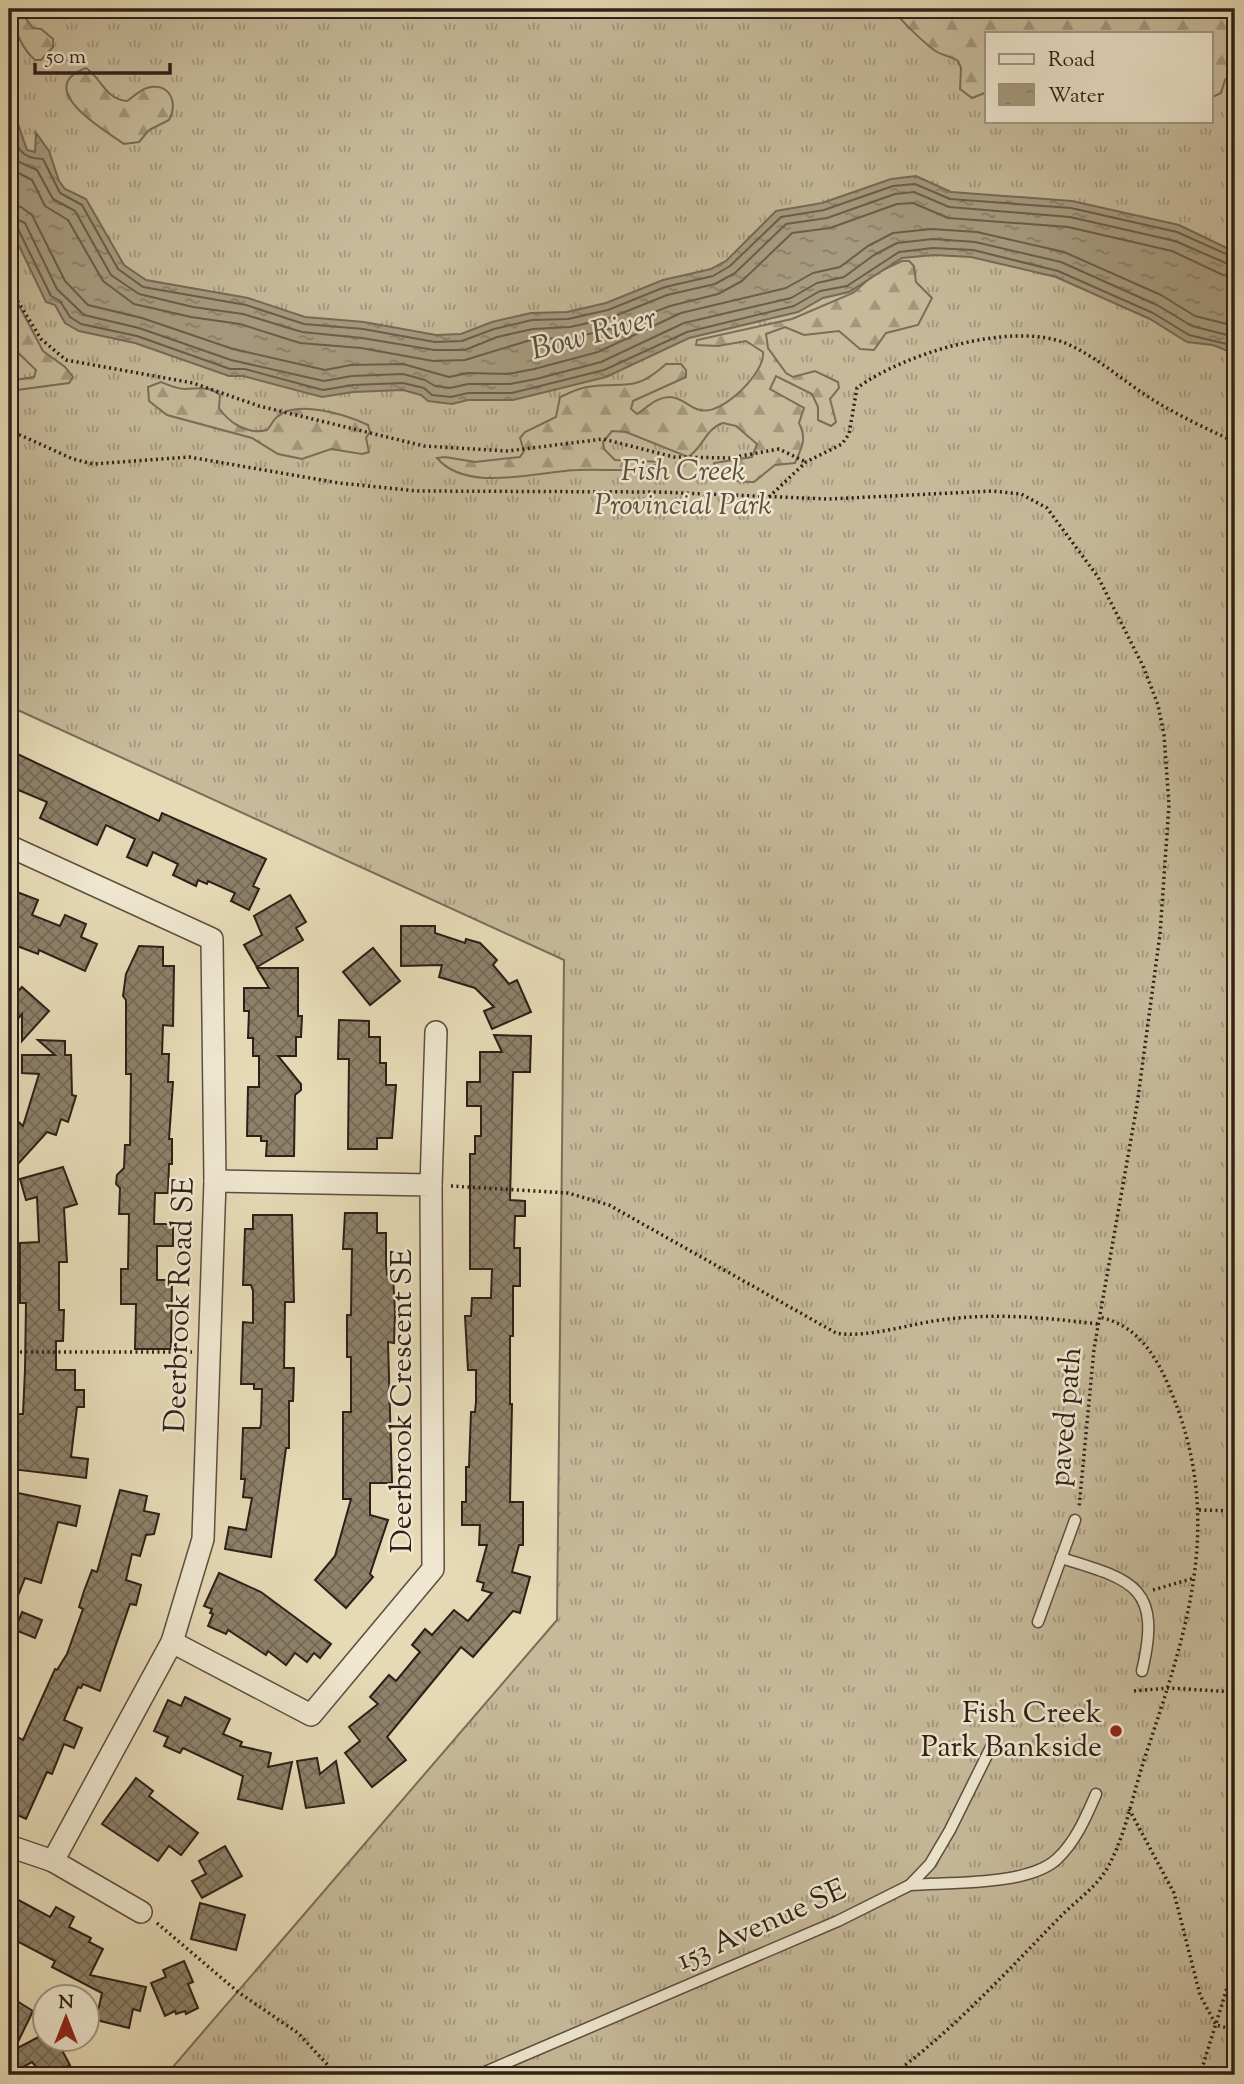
<svg xmlns="http://www.w3.org/2000/svg" width="1244" height="2084" font-family="'Sorts Mill Goudy',serif">
<style>
.grass{fill:url(#grass-tufts);stroke:#7a6d5a;stroke-width:2;fill-rule:evenodd}
.forest{fill:url(#forest-firs);stroke:#7a6d5a;stroke-width:2}
.water{fill:url(#water-ripples);stroke:#766a56;stroke-width:2}
.lines{fill:none;stroke-linecap:round;stroke-linejoin:round}
.shore{stroke:#6a5e4c;stroke-width:2}
.building{fill:url(#building-cross-hatch);stroke:#2d2018;stroke-width:2}
.lane-casing{stroke:#5b4e40;stroke-width:13}
.street-casing{stroke:#5b4e40;stroke-width:24}
.path{stroke:#2d2018;stroke-width:3.5;stroke-dasharray:2 3.5;stroke-linecap:butt}
.lane{stroke:#efe7d0;stroke-width:10}
.street{stroke:#efe7d0;stroke-width:21}
.poi-dot{fill:#8f2418;stroke:#efe7d0;stroke-width:2.5}
.labels{text-anchor:middle;dominant-baseline:central;stroke-width:5;stroke-linejoin:round;paint-order:stroke}
.park-label{font-size:30px;font-style:italic;fill:#5b4e3f;stroke:#efe7d0}
.street-label{font-size:30px;fill:#2d2018;stroke:#efe7d0}
.poi-label{font-size:30px;fill:#2d2018;stroke:#efe7d0;text-anchor:end}
.water-label{font-size:32px;font-style:italic;fill:#584b3c;stroke:#efe7d0}
</style>
<defs>
<pattern id="grass-tufts" width="24" height="20" patternUnits="userSpaceOnUse" patternTransform="scale(1.75)"><rect width="24" height="20" fill="#c7ba9b"/><path d="M3 7l-1-3M5 7V3M7 7l1-3M15 17l-1-3M17 17v-4M19 17l1-3" fill="none" stroke="#a2977d"/></pattern>
<pattern id="forest-firs" width="22" height="20" patternUnits="userSpaceOnUse" patternTransform="scale(1.75)"><rect width="22" height="20" fill="#c7ba9b"/><path d="M5 1l3.5 6h-7zM16 11l3.5 6h-7z" fill="#a2977d"/></pattern>
<pattern id="water-ripples" width="26" height="14" patternUnits="userSpaceOnUse" patternTransform="scale(1.75)"><rect width="26" height="14" fill="#a79b80"/><path d="M2 4q2-2 4 0t4 0M15 11q2-2 4 0t4 0" fill="none" stroke="#887e68"/></pattern>
<pattern id="building-cross-hatch" width="8" height="8" patternUnits="userSpaceOnUse" patternTransform="scale(1.75)"><rect width="8" height="8" fill="#8d816a"/><path d="M0 0l8 8M0 8l8-8" fill="none" stroke="#746956"/></pattern>
</defs>
<rect width="100%" height="100%" fill="#e6dab6"/>
<filter id="stains"><feTurbulence type="fractalNoise" baseFrequency=".00286" numOctaves="4"/><feColorMatrix values="0 0 0 0 .2 0 0 0 0 .09 0 0 0 0 .02 0 0 0 .5 -.17"/></filter>
<radialGradient id="worn" r=".72"><stop offset=".6" stop-color="#630" stop-opacity="0"/><stop offset="1" stop-color="#630" stop-opacity=".3"/></radialGradient>
<path class="grass" d="M 9,9 L 1235,9 L 1235,2075 L 166,2075 L 557,1620 L 564,960 L 9,706 ZM 987,33 L 1211,33 L 1211,121 L 987,121 Z"/>
<g class="forest">
<path d="M 11,9 L 69,9 L 67,13 L 54,15 L 26,10 L 24,16 L 33,28 L 41,29 L 53,39 L 53,47 L 41,60 L 35,60 C 20,47 14,28 11,9 Z"/>
<path d="M 893,9 L 1235,9 L 1235,71 L 1225,80 L 1221,93 L 1211,98 L 1211,33 L 987,33 L 987,92 L 972,98 L 960,89 L 961,68 L 958,61 C 951,56 944,56 937,52 C 927,46 898,18 893,9 Z"/>
<path d="M 86,68 C 102,79 105,99 127,101 C 133,97 140,90 147,88 C 169,81 179,103 169,120 L 149,130 L 139,142 L 124,144 C 104,130 32,88 86,68 Z"/>
<path d="M 1235,107 L 1235,142 L 1229,138 L 1228,116 Z"/>
<path d="M 902,261 L 909,261 L 914,266 L 916,282 L 932,298 L 918,325 L 886,333 L 874,350 L 860,349 L 839,331 L 804,335 L 785,327 L 766,334 L 768,348 L 786,373 L 793,377 L 815,371 L 838,382 L 839,388 L 830,399 L 836,422 L 831,426 L 818,420 L 818,407 L 812,394 L 776,376 L 770,389 L 804,408 L 799,423 C 807,439 802,447 795,463 L 775,465 L 754,482 C 738,481 717,483 714,463 L 752,457 L 757,444 L 736,426 L 723,423 C 705,429 703,448 688,457 L 626,432 L 612,431 L 603,442 L 604,449 L 615,460 L 663,462 C 634,475 609,468 578,470 C 539,471 467,494 437,458 L 445,457 L 475,462 L 520,457 L 524,451 L 520,438 L 525,432 L 556,417 L 560,397 C 568,394 578,388 587,387 C 624,381 633,394 666,364 L 681,364 L 686,370 L 686,377 L 633,401 L 631,409 L 637,414 C 648,407 656,397 670,397 C 682,397 689,408 700,410 C 722,416 766,372 763,352 L 746,341 L 718,346 L 696,345 L 697,340 L 792,319 L 853,293 L 876,273 Z"/>
<path d="M 9,293 L 13,294 L 43,351 L 65,367 L 73,377 L 69,383 L 9,391 L 9,377 L 15,380 L 34,377 L 36,370 L 9,344 Z"/>
<path d="M 161,382 C 168,385 177,389 185,389 C 198,389 208,385 220,395 L 219,408 C 229,423 248,435 267,430 C 271,426 273,420 277,417 C 297,399 347,415 368,425 L 370,432 L 366,438 L 369,452 L 362,454 L 331,449 L 302,459 L 278,454 L 252,438 L 167,415 L 149,401 L 148,387 Z"/>
</g>
<path class="water" d="M 9,85 L 13,109 L 27,150 L 35,152 L 36,133 L 49,151 L 59,181 L 65,189 L 86,199 L 124,265 L 146,280 L 248,298 L 305,317 L 364,322 L 436,335 L 461,334 L 492,322 L 531,313 L 567,312 L 606,303 L 663,280 L 711,269 L 726,261 L 776,211 L 822,203 L 891,179 L 916,176 L 951,192 L 1072,201 L 1179,225 L 1235,252 L 1235,354 L 1213,345 L 1187,342 L 1150,319 L 1056,277 L 971,257 L 934,255 L 902,258 L 849,292 L 823,298 L 798,312 L 689,338 L 606,377 L 513,400 L 468,400 L 452,404 L 428,401 L 421,395 L 403,390 L 353,392 L 322,397 L 243,376 L 229,376 L 135,343 L 79,331 L 65,323 L 55,305 L 46,302 L 9,225 Z"/>
<g class="lines">
<g class="shore">
<path d="M 9,119 C 17,143 15,158 43,159 L 60,193 L 82,205 L 118,269 L 143,287 L 246,305 L 304,324 L 363,329 L 435,342 L 462,341 L 494,329 L 532,320 L 568,319 L 608,310 L 665,287 L 713,276 L 730,266 L 781,217 L 824,210 L 893,186 L 915,184 L 950,199 L 1071,208 L 1177,232 L 1235,258"/>
<path d="M 9,145 L 17,161 L 37,170 L 53,199 L 75,211 L 111,275 L 139,294 L 193,307 L 243,314 L 302,332 L 362,338 L 434,350 L 465,350 L 497,337 L 533,329 L 570,327 L 610,318 L 667,295 L 715,284 L 735,273 L 786,224 L 827,218 L 895,194 L 914,192 L 949,207 L 1070,217 L 1175,241 L 1235,267"/>
<path d="M 9,168 L 32,180 L 45,206 L 68,220 L 103,281 L 134,304 L 191,317 L 240,324 L 300,343 L 361,348 L 433,361 L 465,360 L 534,339 L 573,338 L 613,328 L 670,306 L 718,294 L 742,281 L 792,233 L 830,228 L 897,204 L 913,203 L 948,218 L 1068,227 L 1172,251 L 1223,275 L 1235,277"/>
<path d="M 9,205 L 21,207 L 32,215 L 65,281 L 88,305 L 142,318 L 233,349 L 325,370 L 351,365 L 403,364 L 449,377 L 468,373 L 508,374 L 534,369 L 598,352 L 681,313 L 786,288 L 813,273 L 840,267 L 868,246 L 893,233 L 932,229 L 977,232 L 1064,252 L 1161,295 L 1195,316 L 1235,326"/>
<path d="M 9,216 L 25,223 L 57,289 L 84,315 L 139,328 L 231,360 L 324,381 L 352,376 L 403,374 L 425,380 L 435,386 L 450,388 L 468,384 L 510,384 L 536,379 L 601,362 L 684,323 L 791,298 L 817,283 L 844,277 L 874,255 L 897,243 L 933,239 L 975,242 L 1061,262 L 1157,305 L 1192,326 L 1235,337"/>
<path d="M 9,225 L 18,229 L 51,296 L 60,301 L 70,317 L 81,324 L 137,336 L 230,369 L 245,369 L 323,390 L 353,385 L 403,383 L 424,388 L 432,395 L 451,397 L 468,393 L 512,393 L 604,370 L 687,332 L 794,306 L 820,291 L 847,286 L 899,252 L 933,248 L 973,250 L 1058,271 L 1153,313 L 1189,335 L 1235,346"/>
</g>
</g>
<g class="building">
<path d="M 9,750 L 159,821 L 162,813 L 266,859 L 253,886 L 259,889 L 249,910 L 231,901 L 235,893 L 208,881 L 207,884 L 198,880 L 196,886 L 173,875 L 178,864 L 153,852 L 147,866 L 127,857 L 135,839 L 106,825 L 97,845 L 40,818 L 47,802 L 9,786 Z"/>
<path d="M 17,892 L 38,900 L 32,915 L 60,926 L 65,915 L 86,924 L 81,937 L 97,944 L 85,971 L 39,950 L 38,954 L 9,943 L 9,894 L 16,896 Z"/>
<path d="M 290,895 L 306,922 L 296,928 L 303,940 L 257,967 L 244,945 L 262,935 L 254,916 Z"/>
<path d="M 401,926 L 435,926 L 435,933 L 465,943 L 466,939 L 480,943 L 497,960 L 493,965 L 509,984 L 517,980 L 531,1012 L 492,1029 L 484,1011 L 494,1007 L 475,988 L 439,977 L 442,965 L 401,966 Z"/>
<path d="M 139,946 L 163,947 L 163,966 L 174,966 L 173,1026 L 163,1025 L 162,1054 L 169,1054 L 168,1082 L 173,1082 L 169,1139 L 172,1139 L 172,1164 L 169,1164 L 168,1193 L 155,1193 L 154,1224 L 173,1224 L 173,1246 L 157,1246 L 157,1280 L 172,1280 L 171,1349 L 135,1349 L 136,1304 L 121,1304 L 121,1269 L 128,1269 L 129,1214 L 119,1214 L 120,1188 L 116,1184 L 117,1175 L 124,1168 L 125,1145 L 130,1145 L 131,1074 L 126,1074 L 126,1000 L 123,996 L 126,974 Z"/>
<path d="M 373,948 L 400,981 L 370,1005 L 343,972 Z"/>
<path d="M 257,968 L 298,968 L 298,1016 L 302,1016 L 301,1037 L 296,1037 L 296,1056 L 278,1056 L 301,1084 L 301,1090 L 295,1095 L 294,1156 L 266,1156 L 267,1141 L 261,1141 L 261,1136 L 247,1136 L 248,1087 L 259,1087 L 259,1056 L 253,1056 L 253,1038 L 248,1038 L 249,1011 L 244,1011 L 244,988 L 269,988 Z"/>
<path d="M 22,987 L 49,1011 L 22,1041 L 22,1014 L 9,1029 L 9,1001 Z"/>
<path d="M 339,1020 L 369,1021 L 369,1037 L 380,1037 L 380,1063 L 386,1063 L 386,1085 L 396,1085 L 392,1138 L 377,1138 L 377,1149 L 348,1149 L 349,1059 L 338,1059 Z"/>
<path d="M 494,1035 L 531,1036 L 530,1072 L 513,1072 L 510,1200 L 525,1201 L 525,1216 L 515,1216 L 514,1248 L 520,1248 L 520,1286 L 513,1286 L 513,1336 L 510,1336 L 510,1404 L 512,1404 L 510,1502 L 523,1502 L 523,1545 L 519,1545 L 512,1572 L 530,1577 L 520,1613 L 513,1611 L 473,1657 L 461,1647 L 387,1737 L 406,1760 L 372,1787 L 345,1753 L 360,1741 L 349,1727 L 378,1704 L 370,1697 L 389,1675 L 396,1681 L 420,1652 L 412,1645 L 425,1629 L 432,1635 L 454,1610 L 468,1621 L 492,1593 L 482,1590 L 484,1583 L 477,1581 L 487,1545 L 479,1545 L 480,1525 L 462,1525 L 462,1502 L 466,1502 L 466,1467 L 469,1467 L 471,1412 L 475,1412 L 476,1402 L 476,1370 L 468,1370 L 465,1316 L 471,1316 L 472,1298 L 491,1298 L 492,1269 L 470,1269 L 470,1154 L 475,1154 L 475,1136 L 481,1136 L 481,1106 L 467,1106 L 467,1082 L 480,1082 L 480,1052 L 502,1052 Z"/>
<path d="M 38,1040 L 65,1041 L 65,1055 L 71,1055 L 72,1095 L 76,1096 L 68,1122 L 61,1119 L 56,1135 L 47,1132 L 9,1174 L 9,1113 L 23,1126 L 39,1074 L 22,1073 L 22,1055 L 55,1055 Z"/>
<path d="M 63,1167 L 77,1204 L 64,1208 L 67,1262 L 59,1262 L 59,1310 L 64,1310 L 63,1341 L 56,1341 L 56,1370 L 75,1370 L 75,1390 L 84,1390 L 84,1407 L 77,1407 L 71,1457 L 88,1459 L 86,1478 L 11,1469 L 18,1414 L 23,1414 L 25,1370 L 26,1303 L 20,1303 L 20,1243 L 39,1242 L 37,1197 L 26,1200 L 20,1179 Z"/>
<path d="M 345,1213 L 377,1213 L 377,1233 L 386,1233 L 386,1264 L 387,1275 L 393,1275 L 395,1313 L 394,1343 L 388,1342 L 392,1483 L 370,1483 L 370,1515 L 388,1520 L 370,1574 L 373,1577 L 346,1608 L 315,1580 L 335,1556 L 351,1499 L 343,1499 L 343,1412 L 351,1412 L 351,1357 L 347,1357 L 347,1315 L 351,1315 L 352,1249 L 343,1249 Z"/>
<path d="M 253,1215 L 292,1215 L 294,1302 L 285,1302 L 284,1368 L 294,1368 L 293,1401 L 289,1401 L 289,1448 L 286,1448 L 271,1557 L 225,1549 L 229,1527 L 246,1530 L 252,1498 L 243,1497 L 245,1479 L 241,1479 L 243,1428 L 260,1428 L 261,1424 L 262,1389 L 254,1389 L 254,1384 L 241,1384 L 243,1322 L 253,1323 L 253,1291 L 251,1285 L 243,1285 L 245,1229 L 253,1229 Z"/>
<path d="M 120,1490 L 147,1496 L 144,1511 L 159,1514 L 154,1534 L 146,1535 L 140,1556 L 132,1554 L 126,1580 L 141,1585 L 136,1605 L 130,1604 L 100,1691 L 83,1684 L 81,1688 L 78,1687 L 64,1720 L 82,1728 L 74,1748 L 64,1744 L 52,1774 L 47,1772 L 26,1819 L 9,1811 L 9,1751 L 15,1736 L 23,1740 L 55,1669 L 57,1670 L 67,1654 L 83,1609 L 79,1607 L 84,1591 L 92,1570 L 97,1572 Z"/>
<path d="M 18,1493 L 80,1506 L 76,1526 L 58,1522 L 41,1583 L 25,1578 L 10,1616 L 9,1516 L 13,1518 Z"/>
<path d="M 219,1573 L 261,1592 L 331,1644 L 320,1658 L 314,1653 L 307,1662 L 295,1653 L 286,1665 L 268,1651 L 266,1655 L 228,1630 L 226,1634 L 208,1626 L 213,1614 L 210,1613 L 212,1609 L 204,1606 Z"/>
<path d="M 22,1612 L 42,1620 L 35,1638 L 15,1630 Z"/>
<path d="M 185,1697 L 230,1719 L 223,1734 L 242,1742 L 240,1746 L 271,1753 L 268,1767 L 292,1762 L 282,1809 L 238,1799 L 243,1776 L 183,1748 L 180,1753 L 164,1746 L 168,1737 L 154,1731 L 168,1700 L 181,1706 Z"/>
<path d="M 317,1758 L 320,1774 L 336,1761 L 344,1803 L 306,1808 L 297,1761 Z"/>
<path d="M 136,1778 L 153,1791 L 149,1796 L 198,1833 L 181,1855 L 169,1846 L 158,1861 L 102,1824 Z"/>
<path d="M 225,1846 L 242,1876 L 202,1898 L 192,1881 L 206,1874 L 199,1861 Z"/>
<path d="M 9,1895 L 50,1917 L 56,1907 L 74,1917 L 69,1927 L 91,1938 L 89,1942 L 103,1949 L 90,1975 L 146,1987 L 140,2011 L 133,2009 L 129,2028 L 96,2020 L 102,1993 L 52,1967 L 55,1961 L 9,1937 Z"/>
<path d="M 200,1903 L 245,1915 L 236,1950 L 191,1939 Z"/>
<path d="M 184,1961 L 193,1982 L 188,1984 L 198,2008 L 186,2014 L 185,2011 L 176,2014 L 175,2011 L 165,2016 L 151,1983 L 166,1977 L 163,1970 Z"/>
<path d="M 9,1996 L 33,2011 L 14,2050 L 46,2033 L 46,2039 L 56,2039 L 70,2065 L 51,2075 L 43,2075 L 32,2062 L 19,2069 L 12,2054 L 9,2060 Z"/>
</g>
<g class="lines">
<defs>
<g id="lane">
<path d="M 1061,1558 C 1134,1580 1162,1587 1142,1671"/>
<path d="M 1038,1622 L 1075,1520"/>
<path d="M 910,1885 C 949,1882 1028,1886 1057,1859 C 1076,1841 1086,1817 1096,1794"/>
<path d="M 478,2075 L 838,1921 L 910,1885 L 930,1864 L 950,1830 L 994,1741"/>
</g>
<g id="street">
<path d="M 9,846 L 212,939 L 215,1181 L 203,1539 L 172,1642 L 53,1861"/>
<path d="M 431,1185 L 436,1032"/>
<path d="M 172,1642 L 311,1715 L 433,1569 L 431,1185 L 215,1181"/>
<path d="M 9,1846 L 53,1861 L 141,1912"/>
</g>
</defs>
<use href="#lane" class="lane-casing"/>
<use href="#street" class="street-casing"/>
<g class="path">
<path d="M 9,287 L 41,339 L 66,360 L 193,383 L 259,406 L 424,446 L 508,451 L 603,439 L 674,457 L 730,458 L 779,449 L 806,462"/>
<path d="M 9,430 L 73,459 L 93,464 L 189,457 L 339,483 L 417,491 L 658,492 L 829,499 L 992,491 L 1021,494 L 1047,508 L 1098,577 L 1143,666 L 1158,705 L 1164,735 L 1169,805 L 1160,934 L 1137,1105 L 1094,1349 L 1079,1508"/>
<path d="M 769,497 L 806,462 L 842,444 L 849,434 L 857,388 C 903,354 1010,321 1065,343 C 1096,356 1122,380 1150,398 C 1177,415 1207,429 1235,442"/>
<path d="M 451,1186 L 568,1193 L 609,1205 L 836,1333 C 867,1339 916,1322 948,1319 C 999,1313 1047,1318 1098,1324"/>
<path d="M 9,1352 L 192,1352"/>
<path d="M 1199,1510 L 1235,1511"/>
<path d="M 1153,1590 L 1194,1578"/>
<path d="M 1134,1691 L 1168,1688 L 1235,1692"/>
<path d="M 1129,1809 L 1174,1893 L 1200,1995 L 1216,2025 L 1235,2030"/>
<path d="M 157,1923 L 238,1992 L 298,2033 L 337,2075"/>
<path d="M 892,2075 C 955,2029 1007,1971 1062,1915 C 1078,1899 1098,1886 1109,1865 C 1126,1833 1133,1794 1144,1760 C 1187,1630 1226,1522 1170,1389 C 1156,1355 1137,1325 1099,1317"/>
<path d="M 1200,2075 L 1235,1962"/>
</g>
<use href="#lane" class="lane"/>
<use href="#street" class="street"/>
</g>
<circle class="poi-dot" cx="1116" cy="1731" r="7"/>
<g class="labels">
<g class="park-label">
<text x="683" y="472">Fish Creek<tspan x="683" dy="34">Provincial Park</tspan></text>
</g>
<g class="street-label">
<text transform="translate(181 1305) rotate(-88)">Deerbrook Road SE</text>
<text transform="translate(403 1401) rotate(-90)">Deerbrook Crescent SE</text>
<text transform="translate(1067 1417) rotate(-85)">paved path</text>
<text transform="translate(762 1926) rotate(-24)">153 Avenue SE</text>
</g>
<g class="poi-label">
<text x="1102" y="1714">Fish Creek<tspan x="1102" dy="34">Park Bankside</tspan></text>
</g>
<g class="water-label">
<text transform="translate(594 335) rotate(-15)">Bow River</text>
</g>
</g>
<rect width="1244" height="2084" fill="none" stroke="#e6dab6" stroke-width="35"/>
<rect x="10" y="10" width="1223" height="2063" fill="none" stroke="#2d2018" stroke-width="3.5"/>
<rect x="18" y="18" width="1209" height="2049" fill="none" stroke="#2d2018" stroke-width="2"/>
<rect x="985" y="32" width="228" height="91" fill="#efe7d0" stroke="#a19786" stroke-width="2"/>
<rect x="999" y="54" width="35" height="10" fill="#efe7d0" stroke="#a19786" stroke-width="2"/>
<text x="1048" y="66" font-size="21" fill="#2d2018">Road</text>
<rect x="999" y="84" width="35" height="21" fill="url(#water-ripples)" stroke="#a19786" stroke-width="2"/>
<text x="1048" y="102" font-size="21" fill="#2d2018">Water</text>
<g transform="translate(66 2018)"><circle r="33" fill="#efe7d0" stroke="#a19786" stroke-width="2"/>
<path d="M0-5L12 26L0 18L-12 26Z" fill="#8f2418"/>
<text y="-10" font-size="19" font-weight="bold" text-anchor="middle" fill="#2d2018">N</text>
</g>
<path d="M35 63v10h135v-10" fill="none" stroke="#2d2018" stroke-width="3.5"/>
<text x="46" y="63" font-size="21" fill="#2d2018" stroke="#efe7d0" stroke-width="5" paint-order="stroke">50 m</text>
<rect width="100%" height="100%" filter="url(#stains)"/>
<rect width="100%" height="100%" fill="url(#worn)"/>
</svg>
